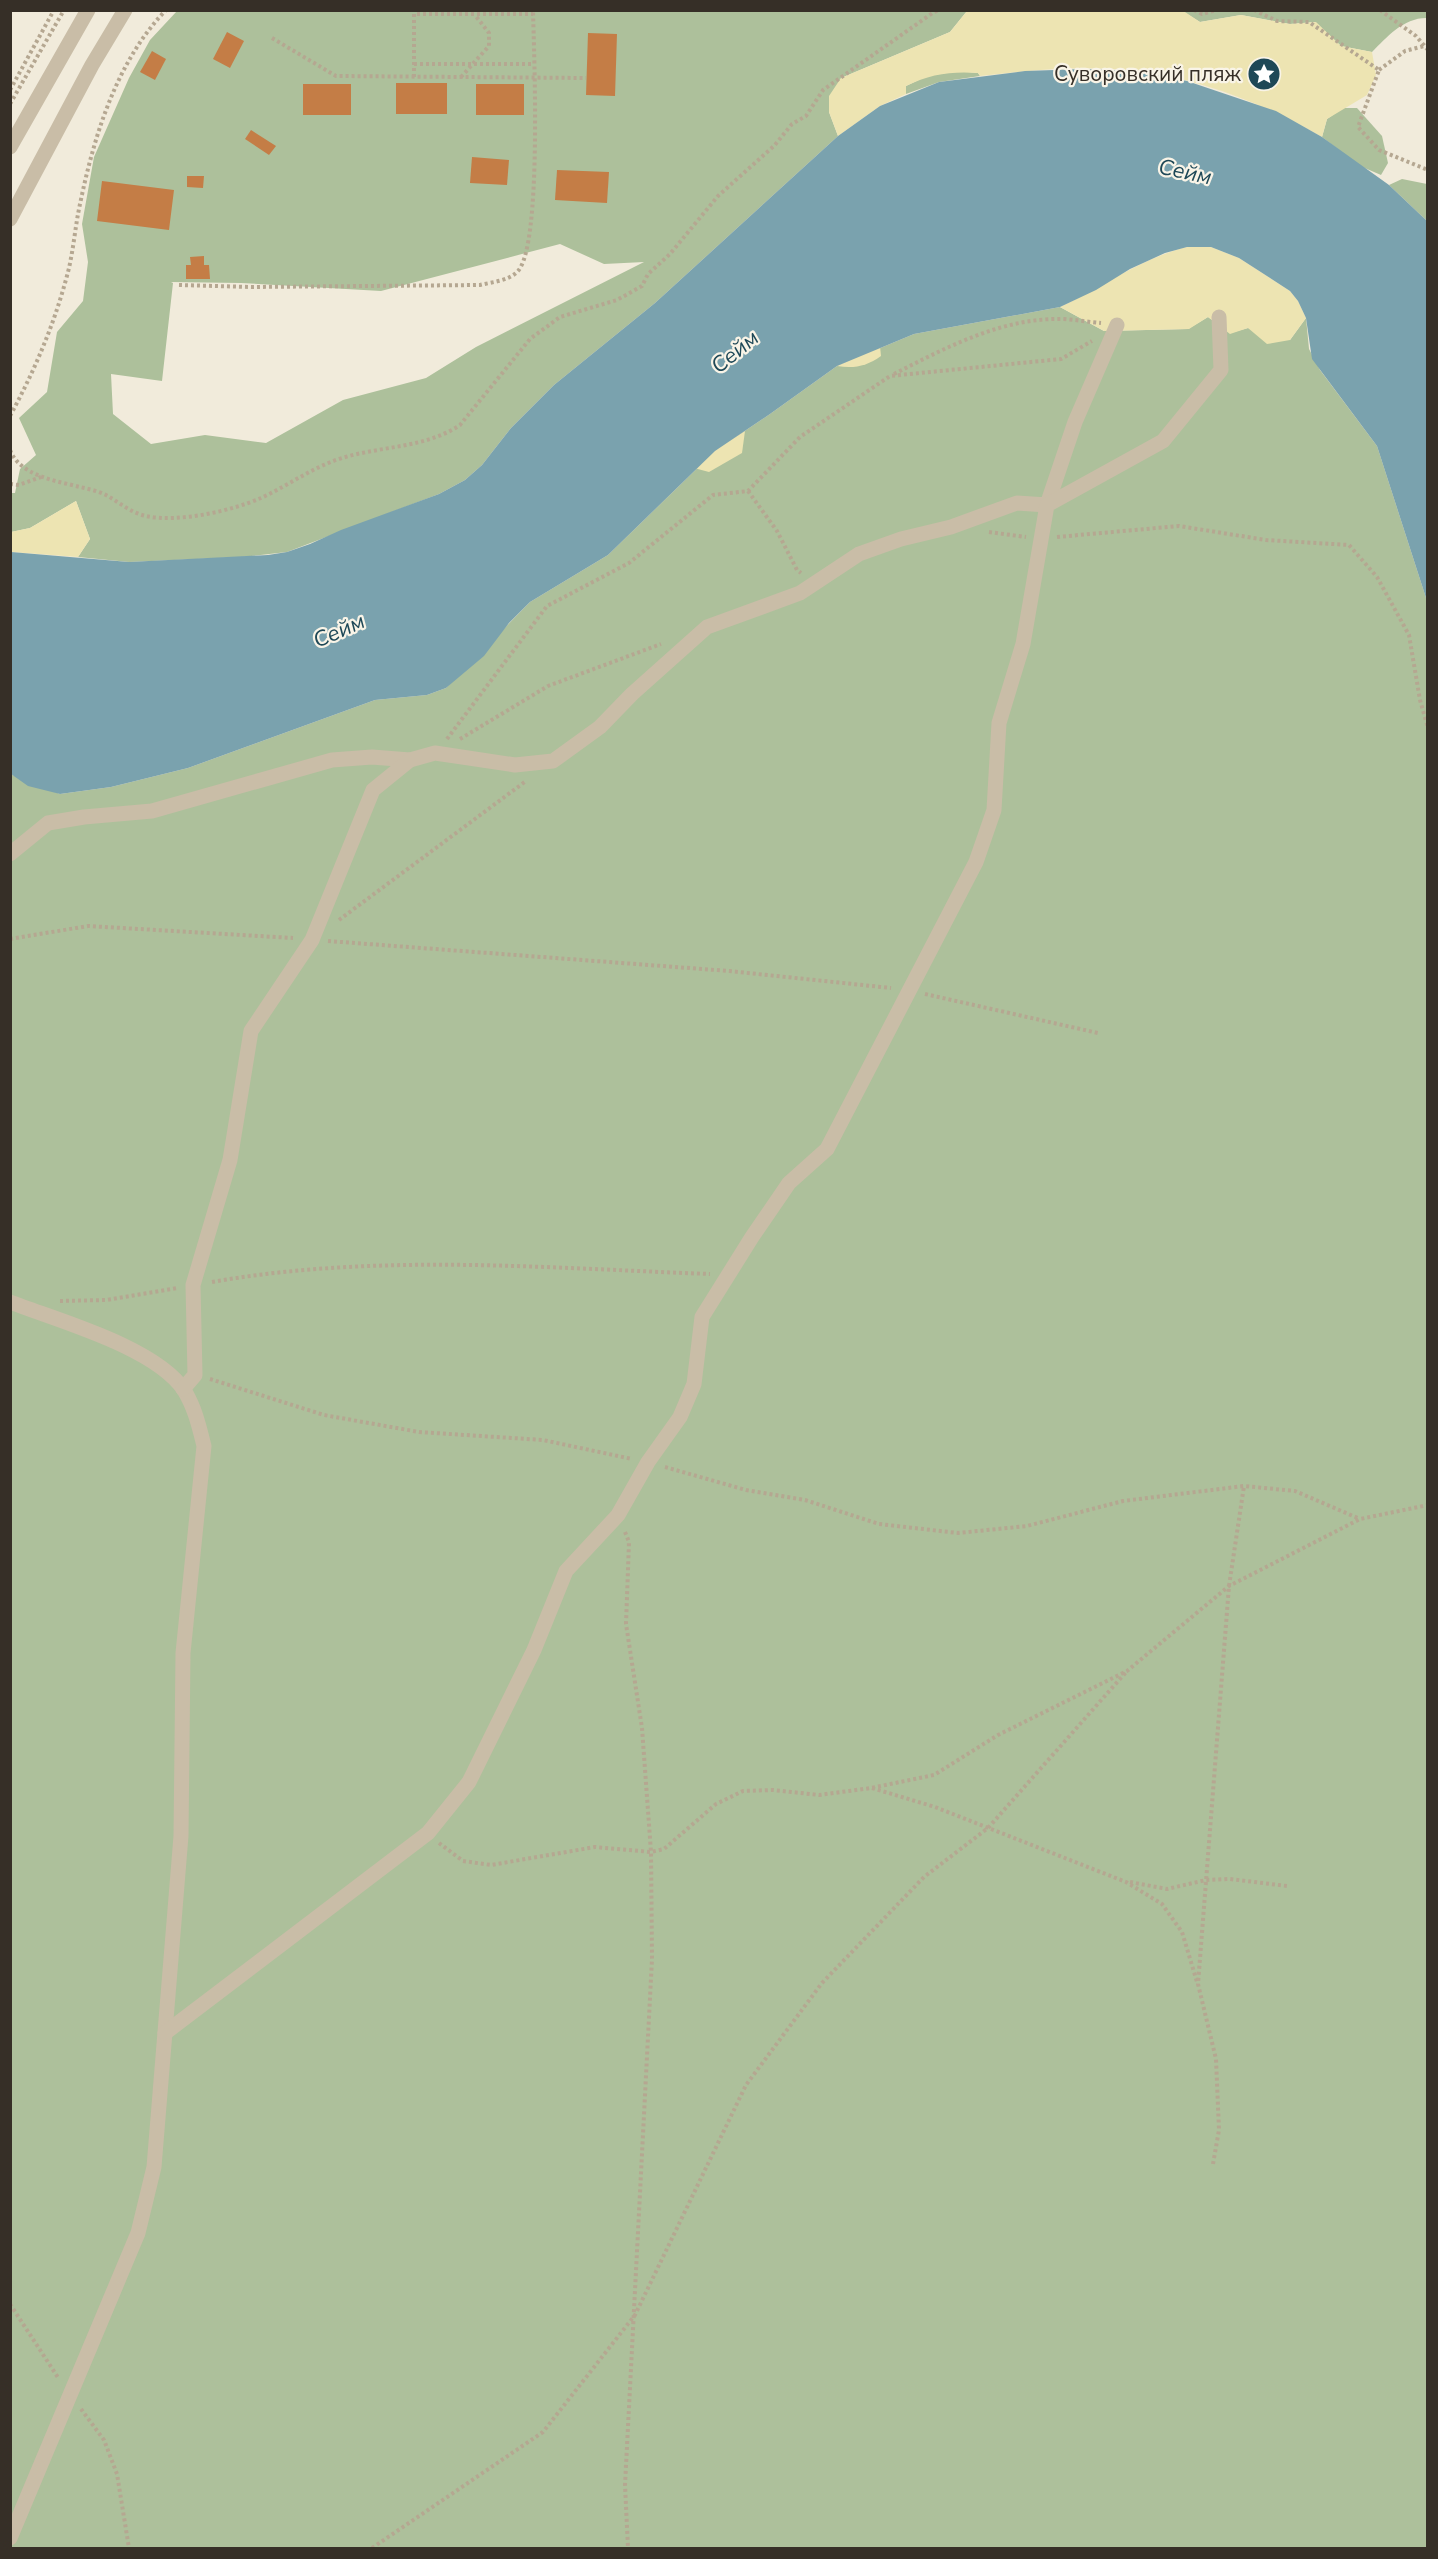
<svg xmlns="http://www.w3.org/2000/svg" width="1438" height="2559" font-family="'Nunito Sans',sans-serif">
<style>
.green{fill:#adc09b;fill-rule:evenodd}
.sand{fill:#ede4b2}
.water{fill:#7aa2ae}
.building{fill:#c47d46}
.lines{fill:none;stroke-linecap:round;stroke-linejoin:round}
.path{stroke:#b5a791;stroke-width:4;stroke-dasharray:3 3;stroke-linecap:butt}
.minor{stroke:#c9bda7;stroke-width:15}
.labels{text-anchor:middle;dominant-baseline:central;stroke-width:4.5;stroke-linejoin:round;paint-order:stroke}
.poi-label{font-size:21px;fill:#362f27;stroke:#f9f4e7;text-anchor:end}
.water-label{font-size:22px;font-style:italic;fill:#1e4857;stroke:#f9f4e7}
</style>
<rect width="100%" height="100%" fill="#f1ebdb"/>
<g class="green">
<path d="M 1427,10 L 1428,18 C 1404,17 1387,37 1372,52 L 1341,46 L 1315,22 L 1290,24 L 1241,15 L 1200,22 L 1182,11 Z"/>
<path d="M 177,11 L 967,11 L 950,32 L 841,78 L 829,112 L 838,136 L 655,303 L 554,385 L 511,428 L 482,465 L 465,480 L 439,494 L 287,552 L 242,557 L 129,562 L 78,557 L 90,539 L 76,501 L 30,528 L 11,532 L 11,493 L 15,493 L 20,469 L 36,455 L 19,418 L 47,392 L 57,332 L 83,301 L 88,262 L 82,224 L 94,157 L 129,78 L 150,40 ZM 560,244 L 604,264 L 644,262 L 476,347 L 426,378 L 343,400 L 266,443 L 205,435 L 151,444 L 113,414 L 111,374 L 162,381 L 173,283 L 171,282 L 241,283 L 381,291 Z"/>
<path d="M 958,71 L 978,73 L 980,76 L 939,82 L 906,94 L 906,86 L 927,76 Z"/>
<path d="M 1343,108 L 1357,108 L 1382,136 L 1388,163 L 1381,175 L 1360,166 L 1322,137 L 1327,119 Z"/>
<path d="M 1402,179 L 1427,184 L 1427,221 L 1389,185 Z"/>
<path d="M 1060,307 L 1104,331 L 1188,329 L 1208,317 L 1230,333 L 1248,328 L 1290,340 L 1306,318 L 1309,349 L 1320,370 L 1377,446 L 1427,601 L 1427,2548 L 11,2548 L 10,774 L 60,794 L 111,787 L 188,768 L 375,700 L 427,695 L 446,688 L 530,602 L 608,555 L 715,451 L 770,414 L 837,366 L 914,334 Z"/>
</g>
<g class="sand">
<path d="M 1182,10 L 1200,22 L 1241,15 L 1290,24 L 1316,22 L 1341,46 L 1372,52 L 1376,75 L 1367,95 L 1327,119 L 1322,137 C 1266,105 1202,79 1137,71 C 1085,65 1032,70 980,76 L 978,73 C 952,71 930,74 906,86 L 906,94 L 880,106 L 838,136 L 829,112 L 829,96 L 841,78 L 950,32 L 967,11 Z"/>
<path d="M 1187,247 L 1211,247 L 1239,258 L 1290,291 L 1298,301 L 1306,318 L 1290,340 L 1267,344 L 1248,328 L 1230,334 L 1208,317 L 1189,329 L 1104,331 L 1060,307 C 1103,287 1141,258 1187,247 Z"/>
<path d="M 880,346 L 881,356 C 867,366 854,369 837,366 Z"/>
<path d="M 745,431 L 742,453 L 709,472 L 694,468 L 715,450 Z"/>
<path d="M 76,501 L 90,539 L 78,557 L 11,552 L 11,532 L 30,528 Z"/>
</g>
<path class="water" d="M 1083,69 L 1137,71 L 1187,81 L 1276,111 L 1322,137 L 1389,185 L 1427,221 L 1427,601 L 1377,446 L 1312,359 L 1306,318 L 1298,301 L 1290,291 L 1239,258 L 1211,247 L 1187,247 L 1165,253 L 1130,269 L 1096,290 L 1060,307 L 914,334 L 837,366 L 770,414 L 715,451 L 608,555 L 530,602 L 509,623 L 484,656 L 446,688 L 427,695 L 375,700 L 188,768 L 111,787 L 60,794 L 28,786 L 11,774 L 11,552 L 129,562 L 268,555 L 287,552 L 310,544 L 341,530 L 439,494 L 465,480 L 482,465 L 511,428 L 554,385 L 655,303 L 838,136 L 880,106 L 939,82 L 1025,71 Z"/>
<g class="building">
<path d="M 227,32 L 244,41 L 230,68 L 213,59 Z"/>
<path d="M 588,33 L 617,34 L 615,96 L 586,95 Z"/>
<path d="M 152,51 L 166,59 L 155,80 L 140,72 Z"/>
<rect x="396" y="83" width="51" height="31"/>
<rect x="303" y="84" width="48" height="31"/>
<rect x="476" y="84" width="48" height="31"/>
<path d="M 251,130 L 276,146 L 269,155 L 245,139 Z"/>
<path d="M 472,157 L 509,160 L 507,185 L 470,183 Z"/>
<path d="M 557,170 L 609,172 L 607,203 L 555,200 Z"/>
<path d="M 187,176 L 204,176 L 203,188 L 187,187 Z"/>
<path d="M 102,181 L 174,190 L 169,230 L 97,221 Z"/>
<path d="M 204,256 L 204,265 L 209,265 L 210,279 L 186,279 L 186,265 L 191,265 L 190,257 Z"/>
</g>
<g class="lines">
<g class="path">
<path d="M 1194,10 L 1202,14 L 1217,10"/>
<path d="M 1254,10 L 1277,21 L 1309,22 L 1379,70 L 1358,127 L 1379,150 L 1428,170"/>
<path d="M 1380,10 L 1416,36 L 1428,50"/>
<path d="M 272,38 L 336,76 L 586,78"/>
<path d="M 414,64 L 534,64"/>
<path d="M 1379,70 L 1405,51 L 1428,45"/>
<path d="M 414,77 L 414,14 L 533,14"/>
<path d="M 461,77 L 489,46 L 489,33 L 475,15"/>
<path d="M 10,90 L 54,10"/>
<path d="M 10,104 L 64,10"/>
<path d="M 179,285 L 251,287 L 480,285 C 492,282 509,281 518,271 C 542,244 534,54 533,10"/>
<path d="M 894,374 C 947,347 1004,317 1064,319 C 1077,320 1089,322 1101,323"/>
<path d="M 10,416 C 36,368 56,320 69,268 C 73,250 75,231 78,214 C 92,143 114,64 166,10"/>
<path d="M 10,450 C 20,476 57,481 80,487 C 89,489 98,491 106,495 C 119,502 131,513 146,516 C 178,523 231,511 261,498 C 289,485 313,467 342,458 C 381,446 426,448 460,425 L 530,339 L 560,317 L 617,300 L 642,286 L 648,274 L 670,254 L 718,196 L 774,146 L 792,124 L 806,116 L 823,90 L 934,12 L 940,10"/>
<path d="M 10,484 L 19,485 L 41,477"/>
<path d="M 748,491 L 777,531 L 797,570 L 801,573"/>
<path d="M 989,532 L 1026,537"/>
<path d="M 1057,537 L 1179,526 L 1266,540 L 1349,545 L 1377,577 L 1409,635 L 1420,700 L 1428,728"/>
<path d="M 447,739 L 547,606 L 629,563 L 713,495 L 748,491 L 800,437 L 890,376 L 1061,359 L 1092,341"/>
<path d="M 460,739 L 548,686 L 661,644"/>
<path d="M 339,920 L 526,781"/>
<path d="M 10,939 L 88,926 L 293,938"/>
<path d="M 328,941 L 729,971 L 891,988"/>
<path d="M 925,994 L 1098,1033"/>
<path d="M 212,1282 C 376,1253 545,1268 710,1274"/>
<path d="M 60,1301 L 107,1300 L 178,1288"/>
<path d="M 210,1379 L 324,1415 L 419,1432 L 543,1440 L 632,1459"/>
<path d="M 665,1467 L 746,1490 L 805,1500 L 879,1524 L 958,1533 L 1027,1526 L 1123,1501 L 1244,1486 L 1295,1491 L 1360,1519"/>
<path d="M 625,1532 L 629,1542 L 626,1624 L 642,1728 L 651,1852 L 652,1959 L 625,2485 L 628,2548"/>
<path d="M 872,1788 L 935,1807 L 1126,1882 L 1162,1904 L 1182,1932 L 1197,1982"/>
<path d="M 439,1843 L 463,1861 L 491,1865 L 595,1847 L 651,1852 L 664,1849 L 716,1804 L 743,1791 L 773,1790 L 819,1795 L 871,1788 L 934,1775 L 998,1735 L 1127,1671 L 1229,1586 L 1360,1519 L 1428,1505"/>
<path d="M 1130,1882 L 1167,1889 L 1206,1880 L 1230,1879 L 1287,1886"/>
<path d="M 1213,2164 L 1219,2130 L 1216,2059 L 1198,1984 L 1229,1586 L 1244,1486"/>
<path d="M 10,2304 L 59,2379"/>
<path d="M 81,2409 L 104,2440 L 117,2474 L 129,2548"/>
<path d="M 372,2548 L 543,2432 L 635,2315 L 746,2085 L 822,1983 L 924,1877 L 988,1828 L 1127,1671"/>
</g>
<g class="minor">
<path d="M 10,147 L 88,10"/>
<path d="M 10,219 L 92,65 L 125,10"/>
<path d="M 10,854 L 48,823 L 84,817 L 152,811 L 332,760 L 372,757 L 410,760"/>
<path d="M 10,1302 C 59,1321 155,1347 184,1390 C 195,1408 199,1426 204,1446 L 183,1653 L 181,1836 L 154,2167 L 138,2233 L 10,2538"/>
<path d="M 183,1389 L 195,1375 L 193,1285 L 230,1160 L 251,1031 L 312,940 L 373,790 L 410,760 L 435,753 L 515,765 L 553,761 L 600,727 L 632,694 L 707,627 L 800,593 L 859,554 L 901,539 L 951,527 L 1017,503 L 1047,505 L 1075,422 L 1117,325"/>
<path d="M 165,2033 L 428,1833 L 469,1782 L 534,1650 L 566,1571 L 618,1515 L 648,1462 L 680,1417 L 694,1384 L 702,1317 L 752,1237 L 789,1183 L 827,1149 L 976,862 L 994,810 L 999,723 L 1023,644 L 1047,505 L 1163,441 L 1221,370 L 1219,317"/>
</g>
</g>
<defs>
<symbol id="sight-disc" viewBox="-11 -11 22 22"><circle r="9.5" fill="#1e4857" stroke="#f9f4e7"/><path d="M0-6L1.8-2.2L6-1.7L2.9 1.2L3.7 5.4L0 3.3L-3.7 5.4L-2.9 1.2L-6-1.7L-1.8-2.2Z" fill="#fff"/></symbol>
</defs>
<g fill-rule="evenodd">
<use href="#sight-disc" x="1245" y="55" width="38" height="38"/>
</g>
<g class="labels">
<g class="poi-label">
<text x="1241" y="74">Суворовский пляж</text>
</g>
<g class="water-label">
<text transform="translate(1185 172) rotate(12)">Сейм</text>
<text transform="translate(735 352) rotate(-39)">Сейм</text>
<text transform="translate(339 631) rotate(-24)">Сейм</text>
</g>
</g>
<rect width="1438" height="2559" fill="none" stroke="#362f27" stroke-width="24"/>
</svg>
